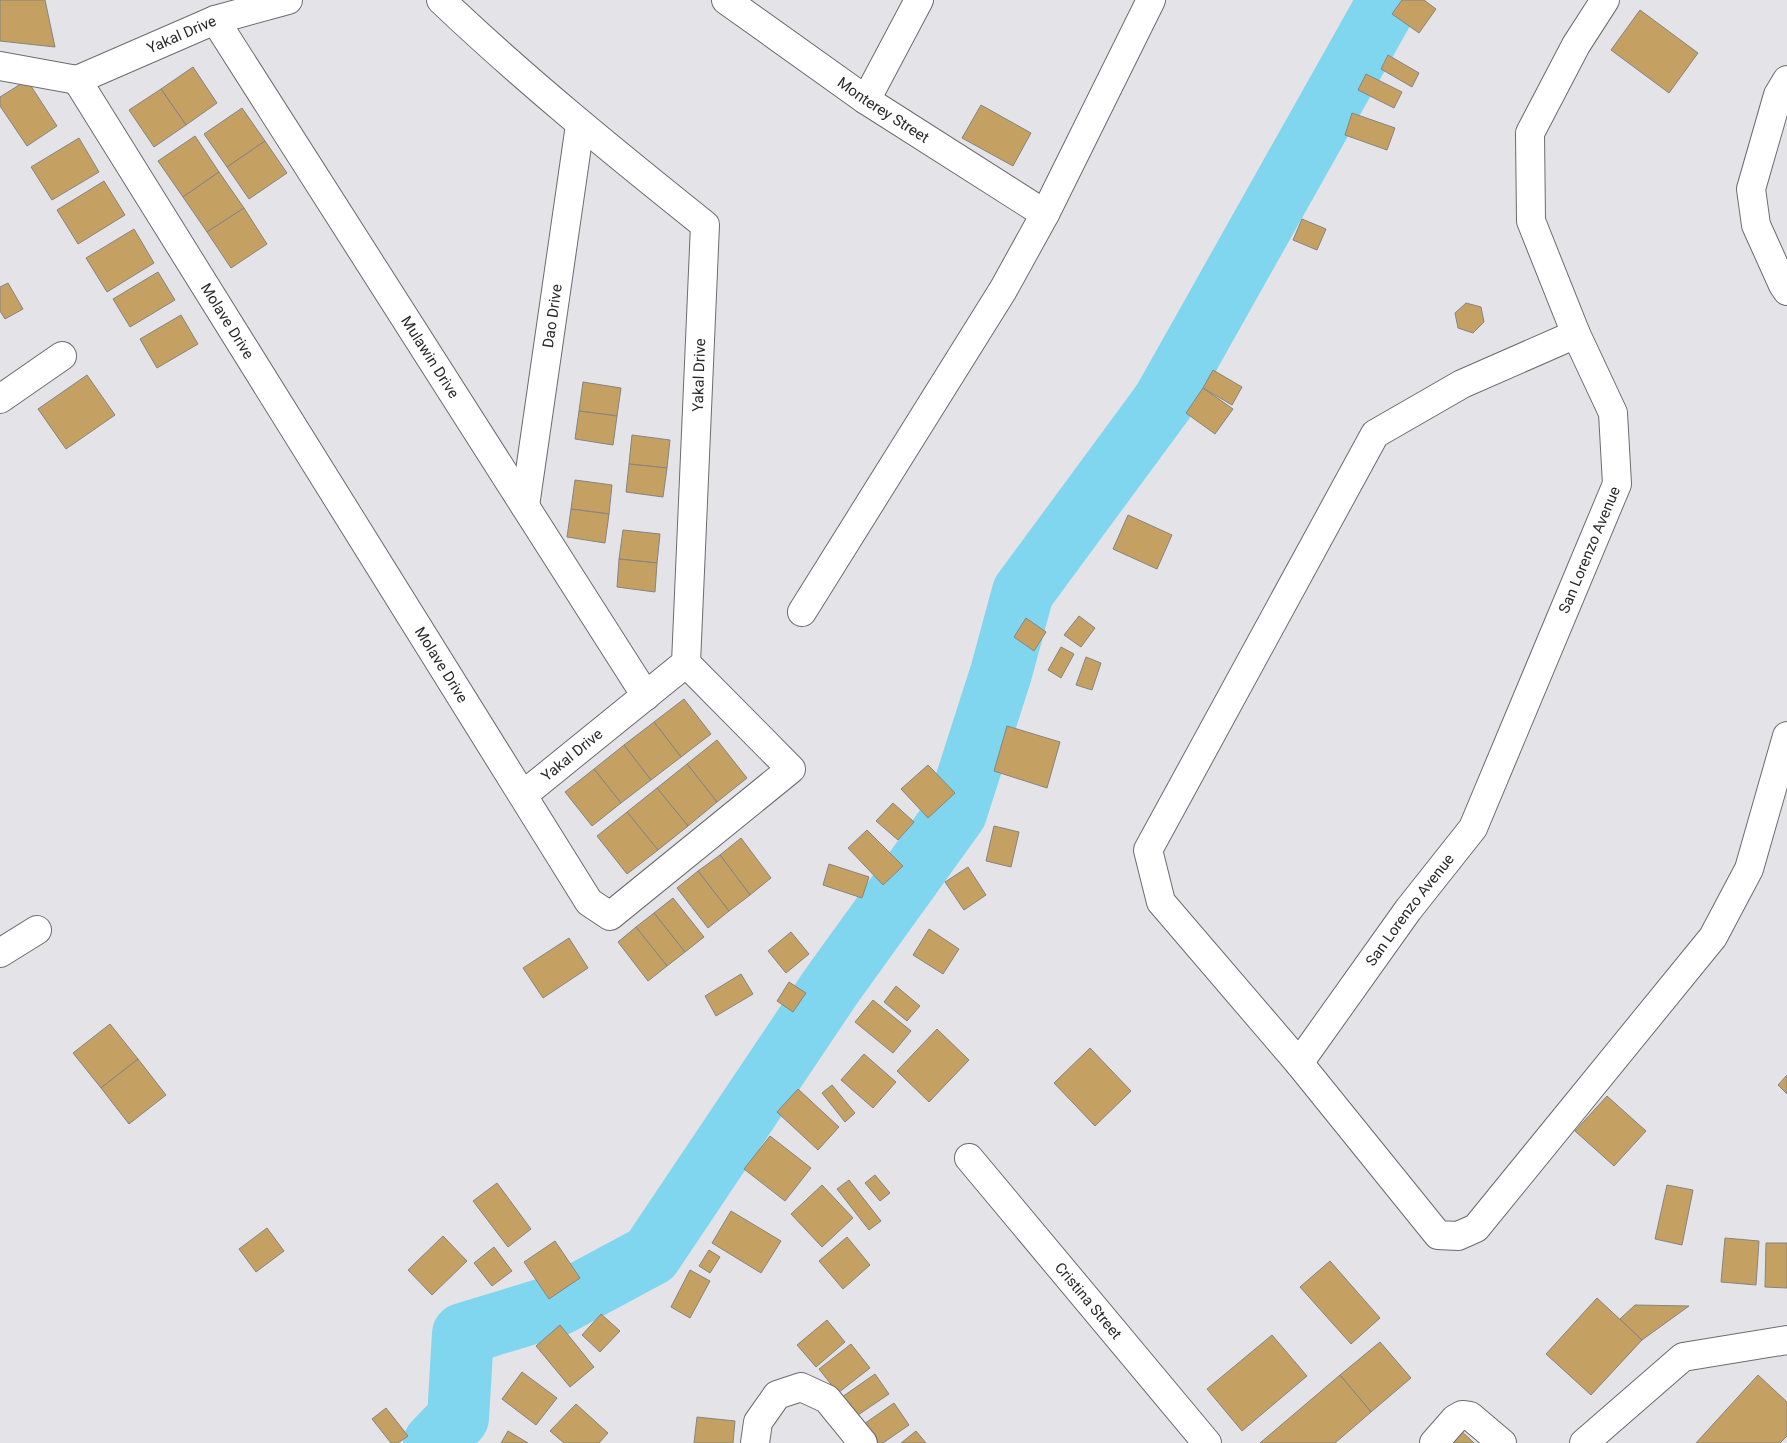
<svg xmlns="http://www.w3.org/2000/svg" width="1787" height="1443" font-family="Roboto,sans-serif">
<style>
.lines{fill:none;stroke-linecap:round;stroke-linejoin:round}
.river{stroke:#80d6ee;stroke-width:62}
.building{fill:#c4a063;stroke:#878480}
.minor-casing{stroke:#6c6c70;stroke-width:30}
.minor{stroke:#fff;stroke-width:28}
.labels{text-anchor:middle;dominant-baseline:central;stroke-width:4;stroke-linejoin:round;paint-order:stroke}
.street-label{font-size:15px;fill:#29292b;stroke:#fff}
</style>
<rect width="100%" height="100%" fill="#e3e3e8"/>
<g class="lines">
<path class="river" d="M 434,1443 L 458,1418 L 463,1334 L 558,1305 L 651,1255 L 830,988 L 956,813 L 1001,673 L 1023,592 L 1163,402 L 1389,0"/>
</g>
<g class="building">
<path d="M 0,0 L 45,0 L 55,47 L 0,41 Z"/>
<path d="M 1402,0 L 1424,0 L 1436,9 L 1419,33 L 1392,14 Z"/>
<path d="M 1640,10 L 1698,53 L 1669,93 L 1611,50 Z"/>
<path d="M 1388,55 L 1419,73 L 1412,87 L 1381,69 Z"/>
<path d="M 193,67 L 217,103 L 186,125 L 161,89 Z"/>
<path d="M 1366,74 L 1402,92 L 1394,108 L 1358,90 Z"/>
<path d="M 27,80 L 57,126 L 27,146 L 0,106 L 0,97 Z"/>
<path d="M 161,89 L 186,125 L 154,147 L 129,110 Z"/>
<path d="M 981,105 L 1031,133 L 1013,166 L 962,138 Z"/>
<path d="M 242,108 L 265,141 L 227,167 L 204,134 Z"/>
<path d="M 1352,113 L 1395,128 L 1387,150 L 1345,135 Z"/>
<path d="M 195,136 L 219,172 L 183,197 L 158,161 Z"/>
<path d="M 79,138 L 99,172 L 52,200 L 31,167 Z"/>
<path d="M 265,141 L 287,173 L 249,199 L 227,167 Z"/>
<path d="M 219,172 L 244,208 L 207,232 L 183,197 Z"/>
<path d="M 104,181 L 125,215 L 78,244 L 57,210 Z"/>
<path d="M 244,208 L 267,244 L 231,268 L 207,232 Z"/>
<path d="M 1302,219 L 1326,229 L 1317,250 L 1293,240 Z"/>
<path d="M 134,229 L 154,263 L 107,292 L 86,258 Z"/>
<path d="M 158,272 L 175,300 L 130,327 L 113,299 Z"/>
<path d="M 8,283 L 23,309 L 5,319 L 0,311 L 0,287 Z"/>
<path d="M 1466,303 L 1481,307 L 1484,322 L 1473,333 L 1458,328 L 1455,313 Z"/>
<path d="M 181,315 L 198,344 L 157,368 L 140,339 Z"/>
<path d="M 1213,370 L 1242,387 L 1232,405 L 1203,388 Z"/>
<path d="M 87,375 L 115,415 L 66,449 L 38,409 Z"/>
<path d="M 583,382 L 621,388 L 617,416 L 579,411 Z"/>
<path d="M 1203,388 L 1233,409 L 1215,434 L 1186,413 Z"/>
<path d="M 579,411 L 617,416 L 613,445 L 575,439 Z"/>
<path d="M 632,435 L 670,440 L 667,468 L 629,464 Z"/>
<path d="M 629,464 L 667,468 L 663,497 L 626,492 Z"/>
<path d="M 575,480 L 612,485 L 609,514 L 571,509 Z"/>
<path d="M 571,509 L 609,514 L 605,543 L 567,537 Z"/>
<path d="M 1128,515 L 1172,535 L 1157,569 L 1113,549 Z"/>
<path d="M 623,530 L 660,534 L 657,563 L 619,559 Z"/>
<path d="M 619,559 L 657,563 L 655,592 L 617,587 Z"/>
<path d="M 1079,616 L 1095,628 L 1081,647 L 1064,635 Z"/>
<path d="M 1026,618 L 1046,632 L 1034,651 L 1014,637 Z"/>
<path d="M 1061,647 L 1074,654 L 1061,678 L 1048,670 Z"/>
<path d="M 1086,657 L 1101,663 L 1092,690 L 1076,685 Z"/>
<path d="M 684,699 L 711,734 L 681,757 L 654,722 Z"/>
<path d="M 654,722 L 681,757 L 651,780 L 624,745 Z"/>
<path d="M 1007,726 L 1060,742 L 1047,788 L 994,771 Z"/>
<path d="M 717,740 L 747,778 L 717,802 L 687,764 Z"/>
<path d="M 624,745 L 651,780 L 621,803 L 594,769 Z"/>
<path d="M 687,764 L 717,802 L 688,826 L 657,788 Z"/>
<path d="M 928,765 L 955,793 L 928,818 L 901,789 Z"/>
<path d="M 594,769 L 621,803 L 592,826 L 565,792 Z"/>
<path d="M 657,788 L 688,826 L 658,850 L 627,812 Z"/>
<path d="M 893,803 L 914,822 L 898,840 L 876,821 Z"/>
<path d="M 627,812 L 658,850 L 627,874 L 597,836 Z"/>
<path d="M 994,826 L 1019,832 L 1011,867 L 986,861 Z"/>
<path d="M 867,830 L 903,866 L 883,885 L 848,848 Z"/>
<path d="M 741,838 L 771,878 L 750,895 L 720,855 Z"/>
<path d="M 720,855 L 750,895 L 729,911 L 698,871 Z"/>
<path d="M 829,864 L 869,877 L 862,898 L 823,885 Z"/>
<path d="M 968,867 L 986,895 L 964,910 L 945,882 Z"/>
<path d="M 698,871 L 729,911 L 708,928 L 677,888 Z"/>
<path d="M 673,898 L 704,937 L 685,952 L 654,913 Z"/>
<path d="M 654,913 L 685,952 L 667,966 L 636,927 Z"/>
<path d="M 636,927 L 667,966 L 648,981 L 618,942 Z"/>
<path d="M 929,929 L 959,949 L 943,974 L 913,955 Z"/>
<path d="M 791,932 L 809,954 L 786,973 L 768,951 Z"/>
<path d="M 569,938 L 588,968 L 543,998 L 523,968 Z"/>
<path d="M 741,974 L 753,994 L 716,1016 L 705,996 Z"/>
<path d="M 789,982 L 806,993 L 793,1012 L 777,1001 Z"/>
<path d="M 896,986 L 920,1006 L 907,1021 L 884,1002 Z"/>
<path d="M 873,1000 L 911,1031 L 893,1053 L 855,1022 Z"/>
<path d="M 110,1024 L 138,1059 L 101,1088 L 73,1053 Z"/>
<path d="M 937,1029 L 969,1060 L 929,1102 L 897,1071 Z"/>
<path d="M 1090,1048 L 1131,1091 L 1095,1126 L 1054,1083 Z"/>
<path d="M 864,1054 L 896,1082 L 873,1108 L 841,1080 Z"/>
<path d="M 138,1059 L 166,1095 L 129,1124 L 101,1088 Z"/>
<path d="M 1787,1075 L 1787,1094 L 1778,1085 Z"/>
<path d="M 832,1085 L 855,1113 L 845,1122 L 822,1093 Z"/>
<path d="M 798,1089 L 839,1127 L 818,1150 L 777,1112 Z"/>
<path d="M 1607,1096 L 1646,1131 L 1614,1166 L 1575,1131 Z"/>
<path d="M 770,1136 L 811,1168 L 785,1201 L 744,1169 Z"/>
<path d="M 875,1175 L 890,1193 L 880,1201 L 865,1183 Z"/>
<path d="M 849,1180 L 881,1221 L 869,1230 L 837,1189 Z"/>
<path d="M 497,1183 L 531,1229 L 508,1247 L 473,1201 Z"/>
<path d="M 822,1185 L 853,1218 L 822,1247 L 791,1214 Z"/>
<path d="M 1667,1185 L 1693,1190 L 1682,1245 L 1655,1239 Z"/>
<path d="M 731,1211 L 781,1241 L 761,1273 L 712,1243 Z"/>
<path d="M 267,1228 L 284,1251 L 256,1272 L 239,1249 Z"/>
<path d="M 443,1236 L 467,1261 L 432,1295 L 408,1270 Z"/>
<path d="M 847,1237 L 870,1265 L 843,1289 L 819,1261 Z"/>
<path d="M 1725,1238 L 1759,1241 L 1756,1285 L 1721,1282 Z"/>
<path d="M 555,1241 L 580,1278 L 549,1299 L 524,1262 Z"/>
<path d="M 1766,1243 L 1787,1243 L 1787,1288 L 1765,1287 Z"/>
<path d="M 494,1247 L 512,1271 L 492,1286 L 474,1263 Z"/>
<path d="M 709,1250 L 720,1257 L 710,1273 L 699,1266 Z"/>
<path d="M 1330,1261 L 1380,1318 L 1351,1344 L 1300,1287 Z"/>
<path d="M 690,1270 L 710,1281 L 690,1318 L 671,1307 Z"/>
<path d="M 1597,1298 L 1642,1340 L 1591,1395 L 1546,1354 Z"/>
<path d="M 1635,1305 L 1689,1306 L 1642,1340 L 1620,1319 Z"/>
<path d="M 601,1314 L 620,1331 L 600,1352 L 582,1335 Z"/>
<path d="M 827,1320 L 845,1342 L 816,1367 L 797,1345 Z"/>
<path d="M 560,1325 L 594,1367 L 570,1387 L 536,1346 Z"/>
<path d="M 1272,1335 L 1307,1376 L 1242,1431 L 1207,1389 Z"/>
<path d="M 1380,1342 L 1411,1378 L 1371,1412 L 1340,1375 Z"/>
<path d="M 851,1344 L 870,1368 L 838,1393 L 819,1369 Z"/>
<path d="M 522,1372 L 557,1398 L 536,1425 L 502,1399 Z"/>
<path d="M 875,1374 L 889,1394 L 855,1417 L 842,1397 Z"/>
<path d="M 1340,1375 L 1371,1412 L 1335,1443 L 1260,1443 Z"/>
<path d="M 1758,1375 L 1787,1402 L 1787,1436 L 1780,1443 L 1696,1443 Z"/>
<path d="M 894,1403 L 909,1425 L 883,1443 L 878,1443 L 864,1424 Z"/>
<path d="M 576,1404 L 608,1433 L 599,1443 L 564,1443 L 550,1431 Z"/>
<path d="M 386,1408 L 408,1436 L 398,1443 L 391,1443 L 372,1419 Z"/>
<path d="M 697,1417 L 735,1421 L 733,1443 L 694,1443 Z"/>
<path d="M 1455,1425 L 1474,1443 L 1438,1443 Z"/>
<path d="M 508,1431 L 528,1443 L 501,1443 Z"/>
<path d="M 916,1431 L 926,1443 L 901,1443 Z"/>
</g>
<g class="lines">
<defs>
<g id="minor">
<path d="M 441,0 C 525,80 615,153 705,225 L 686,663 L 523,795"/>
<path id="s1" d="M 726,0 L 866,100 L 1045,214"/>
<path id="s2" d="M 215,20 L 646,696"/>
<path d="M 0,66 L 77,80"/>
<path id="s3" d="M 77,80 L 589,902 L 610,916 L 791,769 L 686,663"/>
<path id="s4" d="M 77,80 L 215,20 L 288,0"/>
<path d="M 1787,80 L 1778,95 L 1751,189 L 1756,225 L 1783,285 L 1787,291"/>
<path d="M 866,100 L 919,0"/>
<path d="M 1576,334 L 1462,384 L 1375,434 L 1148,850 L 1161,902 L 1299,1063 L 1438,1235 L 1458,1236 L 1476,1228 L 1713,937 L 1749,869 L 1787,736"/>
<path d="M 0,399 L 62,356"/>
<path id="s5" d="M 525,506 L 580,125"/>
<path d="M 802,612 L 1003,290 L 1045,214 L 1151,0"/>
<path d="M 0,953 L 37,930"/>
<path id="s6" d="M 1299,1063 L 1408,910 L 1473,828 L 1617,484 L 1613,413 L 1576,334 L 1531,221 L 1530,133 L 1576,45 L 1605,0"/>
<path id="s7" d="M 969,1158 L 1207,1443"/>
<path d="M 755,1443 L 758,1422 L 777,1395 L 801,1387 L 827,1399 L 863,1443"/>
<path d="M 1434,1443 L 1455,1419 L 1462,1415 L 1470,1416 L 1502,1443"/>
<path d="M 1584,1443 L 1683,1357 L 1787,1340"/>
</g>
</defs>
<use href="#minor" class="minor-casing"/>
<use href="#minor" class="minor"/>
</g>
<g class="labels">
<g class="street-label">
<text stroke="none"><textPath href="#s4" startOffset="114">Yakal Drive</textPath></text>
<text stroke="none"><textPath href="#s1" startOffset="192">Monterey Street</textPath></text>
<text stroke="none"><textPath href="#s5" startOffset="192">Dao Drive</textPath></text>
<text stroke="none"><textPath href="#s3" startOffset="284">Molave Drive</textPath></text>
<text stroke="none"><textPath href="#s2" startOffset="400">Mulawin Drive</textPath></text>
<text transform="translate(699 375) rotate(-88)">Yakal Drive</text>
<text stroke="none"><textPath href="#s6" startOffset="594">San Lorenzo Avenue</textPath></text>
<text stroke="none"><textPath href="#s3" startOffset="689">Molave Drive</textPath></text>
<text transform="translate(572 755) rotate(-39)">Yakal Drive</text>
<text stroke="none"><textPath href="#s6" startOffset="189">San Lorenzo Avenue</textPath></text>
<text stroke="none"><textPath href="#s7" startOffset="186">Cristina Street</textPath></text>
</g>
</g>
</svg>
